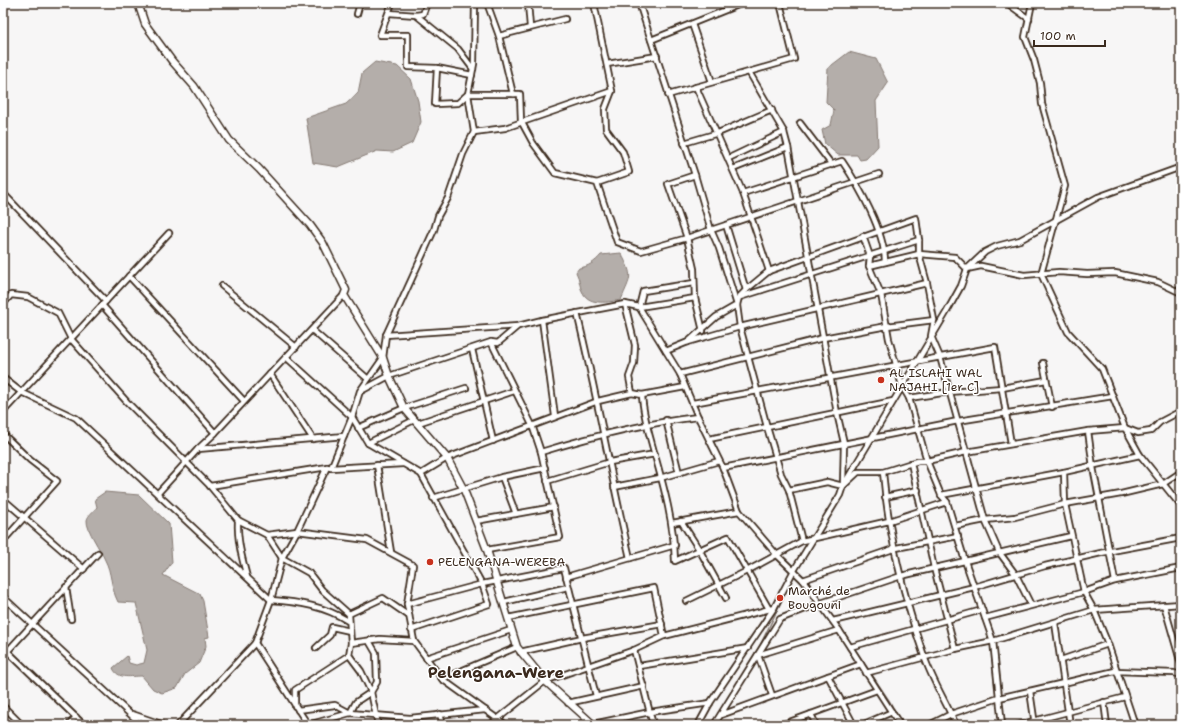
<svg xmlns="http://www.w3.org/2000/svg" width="1184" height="728" font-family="'Shantell Sans',sans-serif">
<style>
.water{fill:#b4aeaa;stroke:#847972}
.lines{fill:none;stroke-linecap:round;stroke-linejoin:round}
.stream{stroke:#847972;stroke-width:1.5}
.minor-casing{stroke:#3b2a1e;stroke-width:8}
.tertiary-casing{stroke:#3b2a1e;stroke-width:9}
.minor{stroke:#fff;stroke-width:4.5}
.tertiary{stroke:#fff;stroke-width:6}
.poi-dot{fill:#c8321e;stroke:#fff;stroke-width:1.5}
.labels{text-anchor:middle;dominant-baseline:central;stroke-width:3;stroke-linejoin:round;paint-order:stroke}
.poi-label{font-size:12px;fill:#3b2a1e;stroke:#fff;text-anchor:start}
.district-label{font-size:16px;font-weight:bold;fill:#3b2a1e;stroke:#fff}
</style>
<rect width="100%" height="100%" fill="#f7f6f6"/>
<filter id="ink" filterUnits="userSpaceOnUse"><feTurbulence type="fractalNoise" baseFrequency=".025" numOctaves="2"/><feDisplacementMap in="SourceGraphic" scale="8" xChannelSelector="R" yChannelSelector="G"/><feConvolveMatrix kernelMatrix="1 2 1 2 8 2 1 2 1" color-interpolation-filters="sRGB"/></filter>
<g filter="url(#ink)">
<g class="water">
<path d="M 849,52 L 876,59 L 888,83 L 876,101 L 878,146 L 866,159 L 860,160 L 857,155 L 838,155 L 825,144 L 822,130 L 831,125 L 834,110 L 826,102 L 828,68 Z"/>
<path d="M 375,62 L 397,66 L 411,79 L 418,101 L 421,122 L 412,143 L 393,152 L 377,151 L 338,167 L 313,163 L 306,118 L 346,104 L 358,93 L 362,73 Z"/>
<path d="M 621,253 C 634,278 631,276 621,300 C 609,302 590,306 583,293 C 579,287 580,279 576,272 L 579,268 C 588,267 595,262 601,255 Z"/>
<path d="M 105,492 L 139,495 L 169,524 L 172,562 L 163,575 L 200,594 L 203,601 L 209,637 L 205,638 L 206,646 L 199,663 L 185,674 L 177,688 L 162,693 L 153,689 L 142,676 C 131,676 118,680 113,668 L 127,656 L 129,663 L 136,665 L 144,663 L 147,650 L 136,603 L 118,602 C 110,586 112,573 105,560 C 101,550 86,530 87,520 C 88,515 94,511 97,507 L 95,499 Z"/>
</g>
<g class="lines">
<g class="stream">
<path d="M 846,636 L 852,645"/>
<path d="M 854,648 L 890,702 L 900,721"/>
<path d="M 757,652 L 794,575 L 806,587"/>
<path d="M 730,704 L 739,688"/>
</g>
<defs>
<g id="minor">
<path d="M 392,3 L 380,35 L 408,35 L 408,67 L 437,68 L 435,104 L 458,103 L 468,94 L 515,94"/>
<path d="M 487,3 L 499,36 L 513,94 L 520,94 L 521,121 L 533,143 L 555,173 L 597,183 L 617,242 L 641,251 L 687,238 L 879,174"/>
<path d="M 528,3 L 530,27"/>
<path d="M 594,3 L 612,91 L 605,109 L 606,129 L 623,152 L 629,172 L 597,183"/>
<path d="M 639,3 L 695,175 L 711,230 L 719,248 L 737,305 L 740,327 L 767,427 L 781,474 L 789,490 L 802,541"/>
<path d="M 1007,3 L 1029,19"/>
<path d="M 1032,3 L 1025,37 L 1034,60 L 1040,83 L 1042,104 L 1065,186 L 1041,274 L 1068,332 L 1102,369 L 1125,428 L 1140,455 L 1181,506"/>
<path d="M 389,13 L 416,15 L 458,49 L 473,69"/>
<path d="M 357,14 L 360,3"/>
<path d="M 416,15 L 423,14 L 427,3"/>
<path d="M 692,24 L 712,82"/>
<path d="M 499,36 L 565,19"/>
<path d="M 651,40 L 743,3"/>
<path d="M 607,64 L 657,56"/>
<path d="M 437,68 L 472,75"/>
<path d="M 749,72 L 784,132 L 788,147 L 837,413 L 844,443 L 843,484"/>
<path d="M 696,87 L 743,193 L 769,271"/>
<path d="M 668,95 L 794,59 L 780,3"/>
<path d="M 800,123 L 832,165"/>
<path d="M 474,132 L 505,128 L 612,91"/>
<path d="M 684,143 L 718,133 L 772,110"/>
<path d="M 729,158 L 784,132"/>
<path d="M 733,169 L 788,147"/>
<path d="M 695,175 L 668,184 L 687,238 L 694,269 L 695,298 L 703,331"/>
<path d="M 3,193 L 106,301"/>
<path d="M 743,193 L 842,161 C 859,186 885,232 885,262"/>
<path d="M 726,225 L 746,290"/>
<path d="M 863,236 L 870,256 L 869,266 L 881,294 L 889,339 L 902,386 L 909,398 L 927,461 L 941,495 L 947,502 L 965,561 L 993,641 L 1002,725"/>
<path d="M 869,266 L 919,254 L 955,257 L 967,269 L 981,266 L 1024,275 L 1059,272 L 1087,274 L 1115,273 L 1158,282 L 1181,293"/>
<path d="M 129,276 L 244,401"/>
<path d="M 694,283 L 643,291 L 639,307 L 680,374 L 698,417 L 723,468 L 739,511 L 777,555 L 803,580 L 839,630 L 900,725"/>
<path d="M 222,286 L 296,347"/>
<path d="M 740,297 L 919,240"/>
<path d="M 3,304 L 11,295 L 28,297 L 58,313 L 71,339 L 127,402 L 210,486 L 238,520 L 267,535 L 282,558 L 309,573 L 322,590 L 349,614 L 351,643 L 349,655 L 361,671 L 371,692 L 378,725"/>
<path d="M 625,304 L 635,345 L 634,363 L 629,377 L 632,393"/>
<path d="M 102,305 L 215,433"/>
<path d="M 577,313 C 597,395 611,477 630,558"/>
<path d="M 542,320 L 555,416"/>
<path d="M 312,330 L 368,379"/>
<path d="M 386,335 L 518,326"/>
<path d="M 688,342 L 716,317 L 737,305 L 739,297 L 746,290 L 769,271 L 916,218 L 919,240 L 919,254 L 927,283 L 934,320 L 931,336 L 940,357 L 985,520 L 999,552 L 1016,575 L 1031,605"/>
<path d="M 472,349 L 493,441"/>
<path d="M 666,351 L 688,342 L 740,327 L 927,283"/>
<path d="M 286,357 L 352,417 L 368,443 L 421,474 L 482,584 L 489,604 L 411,630"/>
<path d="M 1043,363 L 1052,407"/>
<path d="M 270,374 L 313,439"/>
<path d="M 680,374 L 823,338 L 887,326 L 934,320"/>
<path d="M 3,378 L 21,392 L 76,418 L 271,600 C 299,602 324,606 348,621"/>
<path d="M 361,391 L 389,376 L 491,342"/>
<path d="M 642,395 C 643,415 649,433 654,452 C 664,487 674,524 675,561 L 728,537 L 769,609"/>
<path d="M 909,398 L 949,392 L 1002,388 L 1046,380"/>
<path d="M 693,403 L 995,347 L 1011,444"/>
<path d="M 3,412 L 169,233"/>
<path d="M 666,420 L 679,473"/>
<path d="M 418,423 L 514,391"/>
<path d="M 358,428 L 404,408 L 466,388"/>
<path d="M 1088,431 L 1093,467 L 1115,581"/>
<path d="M 3,434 L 30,460 L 57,481 L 3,541"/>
<path d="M 709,439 L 893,401"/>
<path d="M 368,443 L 414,420"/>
<path d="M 198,449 L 344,436"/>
<path d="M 541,452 C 593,436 644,423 698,417"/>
<path d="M 911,463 L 934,568 L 955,649"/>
<path d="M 377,465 L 391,552"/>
<path d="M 331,468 L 403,464"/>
<path d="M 723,468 L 958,421 L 1113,396"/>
<path d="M 883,472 C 888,531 904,599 924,656 C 932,680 946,702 956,725"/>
<path d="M 421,474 L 447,458 L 598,401 L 632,393 L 642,395 L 685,387"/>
<path d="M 502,477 L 516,514"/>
<path d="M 547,481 L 610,462 L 655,454"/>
<path d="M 210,486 L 327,467"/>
<path d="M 614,487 L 660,478 L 719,461"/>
<path d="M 789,490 L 827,482 L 843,486 L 858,472 L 883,472 L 918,461 L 927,461 L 966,452 L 1088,431 L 1125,428 L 1138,433 L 1151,431 L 1160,422 L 1181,411"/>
<path d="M 158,493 L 198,449 L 215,433 L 344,295"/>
<path d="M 941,495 L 1064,472"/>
<path d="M 885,497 L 918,490"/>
<path d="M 433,498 L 502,477 L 545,468"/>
<path d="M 3,499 L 84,569"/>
<path d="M 238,520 C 237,540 242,558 247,577"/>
<path d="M 476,521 L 554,507"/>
<path d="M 681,521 L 700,551 L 726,598"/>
<path d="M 672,523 L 739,511"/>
<path d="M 955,526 L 985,520 L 1015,517 L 1065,504 L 1121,494 L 1163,484 L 1181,472"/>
<path d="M 267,535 L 297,531 L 367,540 L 413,565 L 407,604 L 414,641 L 442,679 L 506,725"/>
<path d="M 487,550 L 560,537 L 541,452 L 532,425 L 491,342 L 498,343 L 518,326 L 542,320 L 625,304 L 639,307 L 695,298"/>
<path d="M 566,577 L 675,545"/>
<path d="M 803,580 L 896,548 L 958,536"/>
<path d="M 66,587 L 71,619"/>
<path d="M 3,597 L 142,725"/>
<path d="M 686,601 L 747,571 L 802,541 L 889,521 L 947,502"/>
<path d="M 504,602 L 568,587"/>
<path d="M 407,604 L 482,584 L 564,568 L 596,696"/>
<path d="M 1164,605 L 1181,664"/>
<path d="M 349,614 L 383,598 L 409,616"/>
<path d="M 508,618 L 654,588 L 664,636"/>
<path d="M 985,618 L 1084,592 L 1115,581 L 1181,568"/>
<path d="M 833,621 L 974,587 L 1045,566 L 1101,553 L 1181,538"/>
<path d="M 1055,623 L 1070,725"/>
<path d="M 255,643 L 308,725"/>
<path d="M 351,643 L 380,639 L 414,641"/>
<path d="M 3,647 L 84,725"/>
<path d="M 850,647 L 982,610"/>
<path d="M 316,648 L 330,635 L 332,627 L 350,631"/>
<path d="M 634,650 L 653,725"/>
<path d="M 520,652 L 582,638 L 662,624"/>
<path d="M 3,656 L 98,553"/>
<path d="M 426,658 L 511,630"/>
<path d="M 1061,660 L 1108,644"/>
<path d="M 639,666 L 748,648"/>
<path d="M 866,673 L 955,649 L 993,641 L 1094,610 L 1181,604"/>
<path d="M 828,676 L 854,725"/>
<path d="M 442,679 L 517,647"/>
<path d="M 1030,691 L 1035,725"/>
<path d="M 772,695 L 758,655 L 839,630"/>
<path d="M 1104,702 L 1107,725"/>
<path d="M 568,703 L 644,686"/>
<path d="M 3,706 L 22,725"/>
<path d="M 295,706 L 295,690 L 349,655"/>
<path d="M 298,710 L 335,705 L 350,713 L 356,702 L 371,692 L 377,682 L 376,653 L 369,641"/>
<path d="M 132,714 L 164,725"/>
<path d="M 440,714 L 443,725"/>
<path d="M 811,714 L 816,725"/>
<path d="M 721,715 L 861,664"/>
<path d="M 593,724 L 650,712 L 710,703"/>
<path d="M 69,725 L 76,717"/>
<path d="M 178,725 L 255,643 L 271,600 L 282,558 L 297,531 L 327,467 L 331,468 L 352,417 L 360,391 L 383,358 L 386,335 L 434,230 L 438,216 L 448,198 L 463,154 L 474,132 L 468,94 L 474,64 L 475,3"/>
<path d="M 308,725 L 350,713 L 410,718 L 485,710"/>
<path d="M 490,725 L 545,681 L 634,650 L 664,636 L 774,608"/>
<path d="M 580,725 L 587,719"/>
<path d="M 698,725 L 710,703 L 774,608 L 793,572 L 840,495 L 843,486 L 946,313 L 961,286 L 967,269 L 985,252 L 997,246 L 1020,240 L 1098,197 L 1181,167"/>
<path d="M 714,725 L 780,619 L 818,604 L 901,576 L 1071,536"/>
<path d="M 781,725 L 877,690"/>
<path d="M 862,725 L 892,712"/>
<path d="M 929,725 L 951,714 L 999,698 L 1115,671 L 1174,673 L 1181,675"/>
<path d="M 1018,725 L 1125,697"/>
<path d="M 1135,725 L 1108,644 L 1094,610 L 1084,592 L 1065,504 L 1064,472 L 1140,455"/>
<path d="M 1172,725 L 1181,723"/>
</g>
<path id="tertiary" d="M 138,3 L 145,24 L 172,61 L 194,86 L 229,140 L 259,169 L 310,225 L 323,243 L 346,290 L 344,295 L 383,358 L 389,376 L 404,408 L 447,458 L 464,490 L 487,550 L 517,647 L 545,681 L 594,725"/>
</defs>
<use href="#minor" class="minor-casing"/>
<use href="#tertiary" class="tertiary-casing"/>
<use href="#minor" class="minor"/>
<use href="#tertiary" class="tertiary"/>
</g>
</g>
<g class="poi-dot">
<circle cx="881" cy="380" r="4"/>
<circle cx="430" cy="562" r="4"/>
<circle cx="780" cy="598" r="4"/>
</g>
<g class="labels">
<g class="poi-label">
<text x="889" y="373">AL ISLAHI WAL<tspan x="889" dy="14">NAJAHI [1er C]</tspan></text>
<text x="438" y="562">PELENGANA-WEREBA</text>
<text x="788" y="591">Marché de<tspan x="788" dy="14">Bougouni</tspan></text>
</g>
<g class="district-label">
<text x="496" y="672">Pelengana-Were</text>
</g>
</g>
<rect width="1184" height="728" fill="none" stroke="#fff" stroke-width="16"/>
<rect x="8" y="8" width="1168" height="712" fill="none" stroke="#3b2a1e" stroke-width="1.5" filter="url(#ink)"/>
<path d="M1034 40v6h71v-6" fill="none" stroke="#3b2a1e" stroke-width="2"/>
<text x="1040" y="40" font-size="12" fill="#3b2a1e" stroke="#ffffff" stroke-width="3" paint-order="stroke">100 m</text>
</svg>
